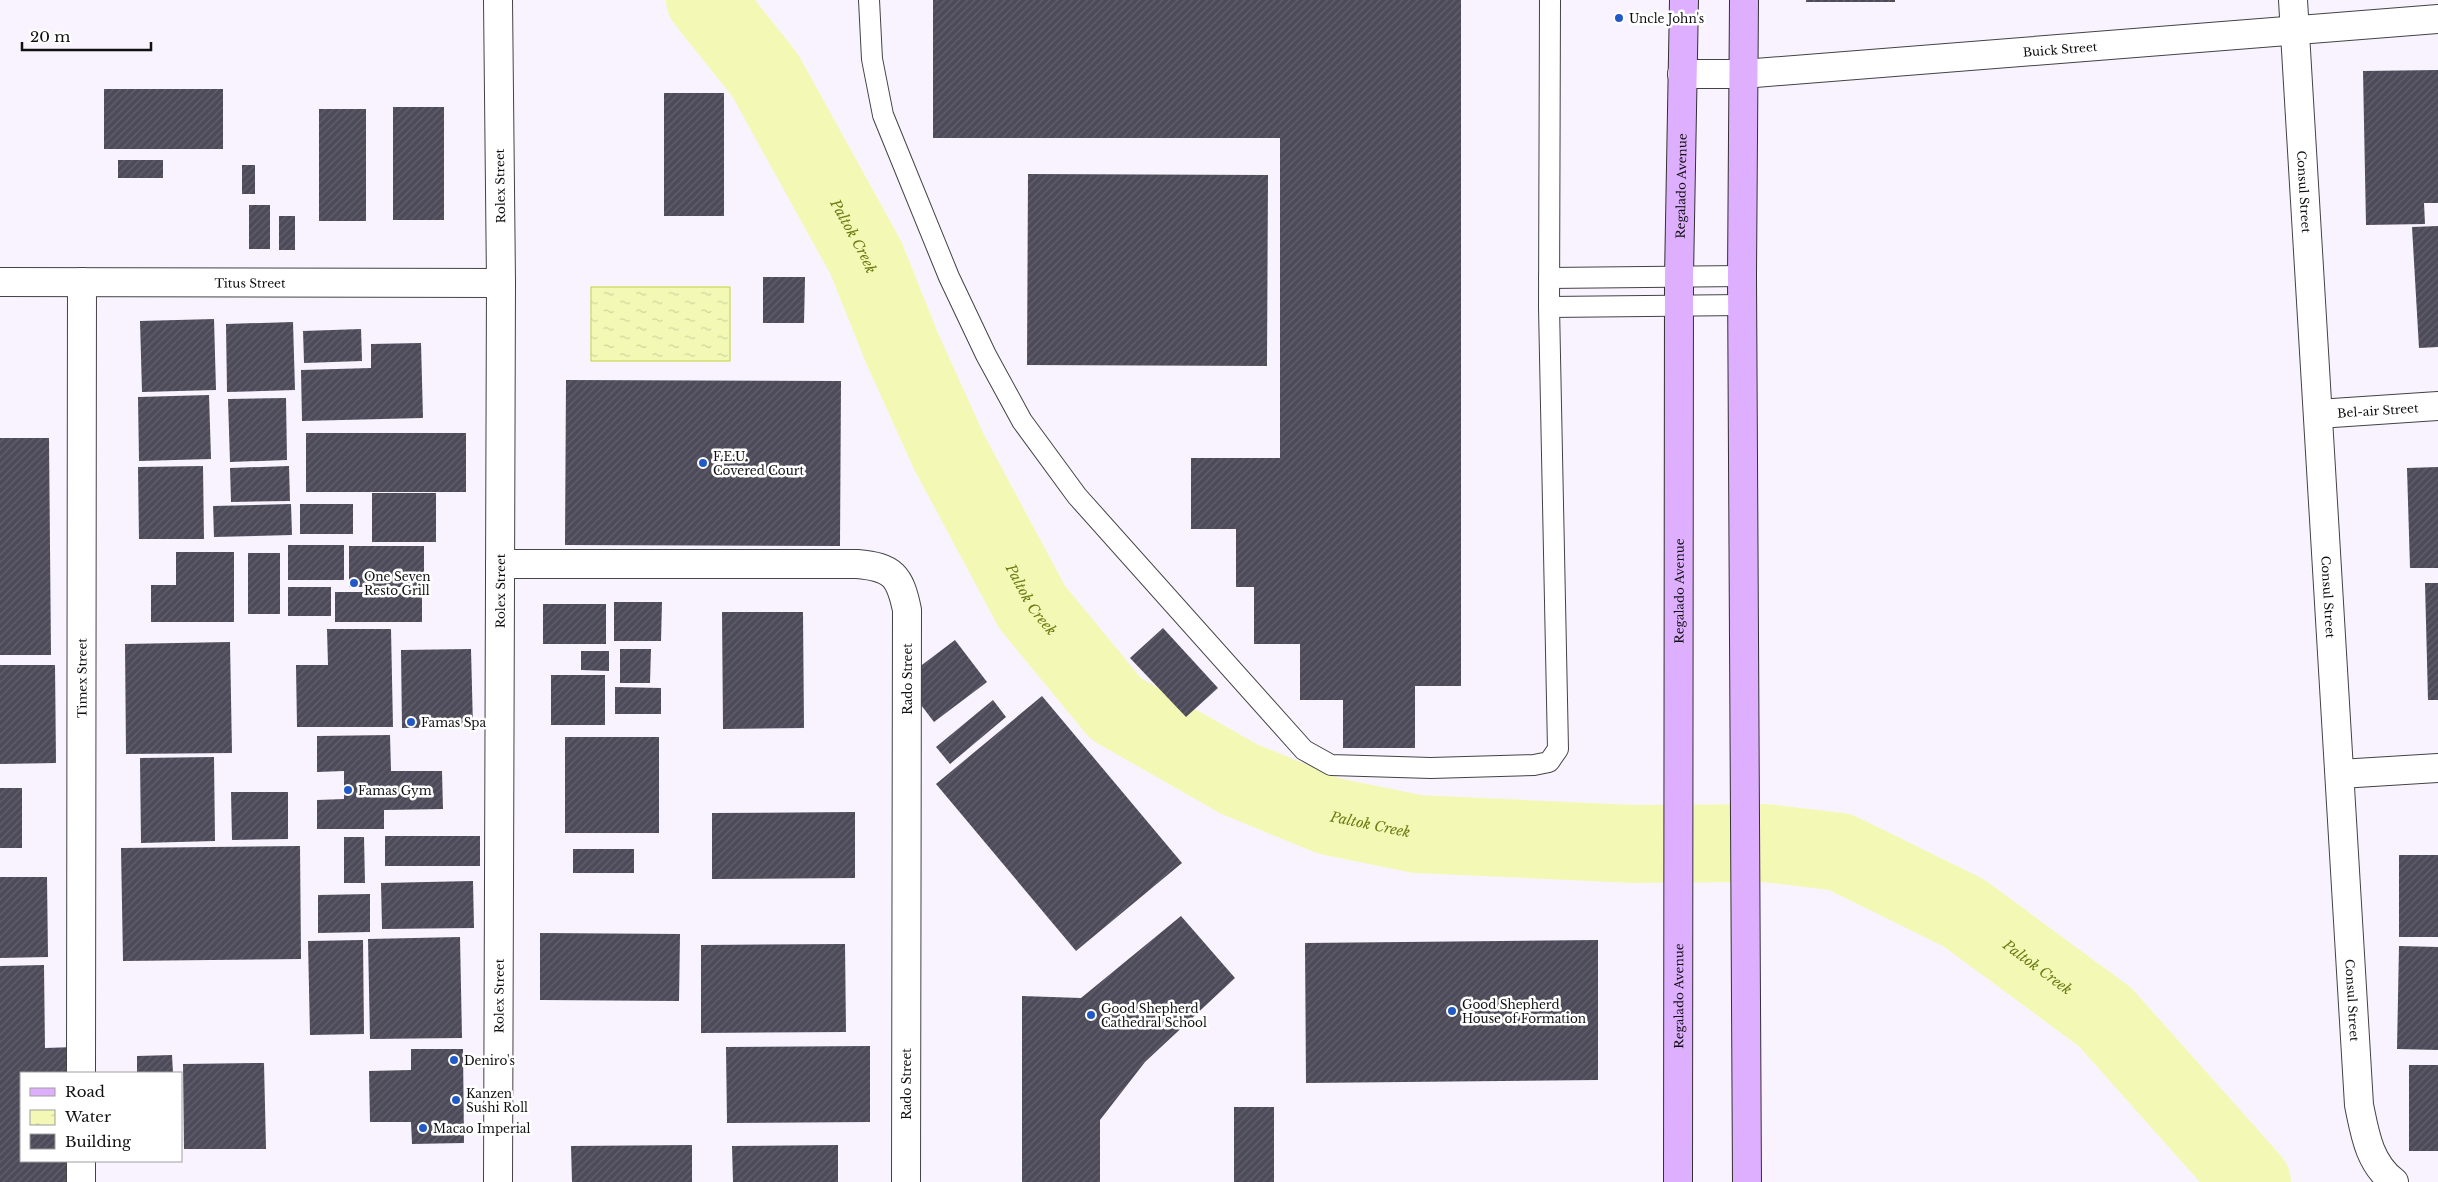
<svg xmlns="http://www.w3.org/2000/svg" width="2438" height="1182" font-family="'Libre Baskerville',serif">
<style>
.water{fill:url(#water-ripples);stroke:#c3d339}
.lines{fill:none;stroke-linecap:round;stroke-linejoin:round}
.river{stroke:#f3f9b5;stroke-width:78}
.building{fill:url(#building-hatch)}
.service-casing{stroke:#434343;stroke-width:22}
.minor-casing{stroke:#434343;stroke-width:30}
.tertiary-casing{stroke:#434343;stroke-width:30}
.secondary-casing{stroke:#323232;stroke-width:30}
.service{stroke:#fff;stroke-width:20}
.minor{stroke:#fff;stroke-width:28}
.tertiary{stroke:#fff;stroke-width:28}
.secondary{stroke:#deaeff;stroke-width:28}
.poi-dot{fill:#215ac7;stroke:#fff;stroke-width:2}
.labels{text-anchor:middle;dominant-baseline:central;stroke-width:5;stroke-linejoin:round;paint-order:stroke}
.poi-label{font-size:12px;fill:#101010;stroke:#fff;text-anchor:start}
.street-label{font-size:12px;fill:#101010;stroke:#fff}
.water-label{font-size:14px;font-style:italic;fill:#6c7b12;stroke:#fff}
</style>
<defs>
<pattern id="water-ripples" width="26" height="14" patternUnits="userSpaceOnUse" patternTransform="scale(1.25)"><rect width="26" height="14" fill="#f3f9b5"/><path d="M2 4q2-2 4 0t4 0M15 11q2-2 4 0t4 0" fill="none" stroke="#cfd49b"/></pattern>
<pattern id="building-hatch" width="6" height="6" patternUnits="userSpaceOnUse" patternTransform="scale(1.25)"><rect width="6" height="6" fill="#4d4b59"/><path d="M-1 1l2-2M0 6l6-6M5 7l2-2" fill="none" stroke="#62616c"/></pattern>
</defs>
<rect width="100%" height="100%" fill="#f9f3ff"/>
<rect class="water" x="591" y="287" width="139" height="74"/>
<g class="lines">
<path class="river" id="s1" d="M 705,0 L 765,75 L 866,258 L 902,348 L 949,452 L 1032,607 L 1116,709 L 1239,779 L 1329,816 L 1417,834 L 1634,844 L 1765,843 L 1840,852 L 1964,913 L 2105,1017 L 2252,1182"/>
</g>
<g class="building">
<path d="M 933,0 L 1461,0 L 1461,686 L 1415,686 L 1415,748 L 1343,748 L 1343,700 L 1300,700 L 1300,644 L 1254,644 L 1254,587 L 1236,587 L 1236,529 L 1191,529 L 1191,458 L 1280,458 L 1280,138 L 933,138 Z"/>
<rect x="1806" y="0" width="89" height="2"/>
<path d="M 2438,70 L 2438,203 L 2424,203 L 2425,224 L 2366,225 L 2363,71 Z"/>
<rect x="104" y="89" width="119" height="60"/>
<rect x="664" y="93" width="60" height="123"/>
<rect x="393" y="107" width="51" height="113"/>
<rect x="319" y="109" width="47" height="112"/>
<rect x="118" y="160" width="45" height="18"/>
<rect x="242" y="165" width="13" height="29"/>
<path d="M 1028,174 L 1268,175 L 1267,366 L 1027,365 Z"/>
<rect x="249" y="205" width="21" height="44"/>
<rect x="279" y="216" width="16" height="34"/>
<path d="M 2438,226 L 2438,347 L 2419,348 L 2412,227 Z"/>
<path d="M 763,277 L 805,277 L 804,323 L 763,323 Z"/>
<path d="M 214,319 L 216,390 L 142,392 L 140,321 Z"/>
<path d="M 293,322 L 295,390 L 227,392 L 226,324 Z"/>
<path d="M 361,329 L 362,361 L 304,363 L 303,331 Z"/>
<path d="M 421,343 L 423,418 L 302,421 L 301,370 L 371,368 L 371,344 Z"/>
<path d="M 566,380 L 841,381 L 840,546 L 565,545 Z"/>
<path d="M 209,395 L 211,459 L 139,461 L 138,397 Z"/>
<path d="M 286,398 L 287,460 L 230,462 L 228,399 Z"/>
<rect x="306" y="433" width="160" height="59"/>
<path d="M 0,438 L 49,438 L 51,655 L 0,655 Z"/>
<path d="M 203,466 L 204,539 L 139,539 L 138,467 Z"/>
<path d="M 289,466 L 290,501 L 231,502 L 230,468 Z"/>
<path d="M 2438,467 L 2438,568 L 2410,568 L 2407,468 Z"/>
<rect x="372" y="493" width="64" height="49"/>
<path d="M 291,504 L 292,535 L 214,537 L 213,506 Z"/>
<rect x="300" y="504" width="53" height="30"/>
<rect x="288" y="545" width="56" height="35"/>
<rect x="349" y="546" width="75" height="41"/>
<path d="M 176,552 L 234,552 L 234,622 L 151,622 L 151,585 L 176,585 Z"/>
<rect x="248" y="553" width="32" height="61"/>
<path d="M 2425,583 L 2438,583 L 2438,700 L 2428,700 Z"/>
<rect x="288" y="587" width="43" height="29"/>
<rect x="335" y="592" width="87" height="30"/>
<path d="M 614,602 L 662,602 L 661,641 L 614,641 Z"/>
<rect x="543" y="604" width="63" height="40"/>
<path d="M 722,612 L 803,612 L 804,728 L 723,729 Z"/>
<path d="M 1163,628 L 1218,688 L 1186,717 L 1130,658 Z"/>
<path d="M 327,629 L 391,629 L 393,727 L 297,727 L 296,665 L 328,665 Z"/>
<path d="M 955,640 L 987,682 L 934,722 L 902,680 Z"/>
<path d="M 230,642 L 232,753 L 126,754 L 125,644 Z"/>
<path d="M 471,649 L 473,727 L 402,728 L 401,650 Z"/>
<path d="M 620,649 L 651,649 L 650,683 L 620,683 Z"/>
<path d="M 581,651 L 609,651 L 609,671 L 581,670 Z"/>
<path d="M 0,665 L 55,665 L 56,763 L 0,764 Z"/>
<rect x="551" y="675" width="54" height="50"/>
<path d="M 615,687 L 661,688 L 661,714 L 615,714 Z"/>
<path d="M 1042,696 L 1182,863 L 1076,951 L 936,784 Z"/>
<path d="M 993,700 L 1006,717 L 950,764 L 936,747 Z"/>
<path d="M 390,735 L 391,771 L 442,771 L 443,809 L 384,810 L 384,829 L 317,829 L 317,800 L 344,799 L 344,771 L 317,772 L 317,736 Z"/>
<rect x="565" y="737" width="94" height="96"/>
<path d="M 214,757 L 215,841 L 141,843 L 140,758 Z"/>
<rect x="0" y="788" width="22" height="60"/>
<path d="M 231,792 L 288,792 L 288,839 L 232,840 Z"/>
<path d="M 855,812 L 855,878 L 712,879 L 712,813 Z"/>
<rect x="385" y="836" width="95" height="30"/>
<path d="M 344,837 L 364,837 L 365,883 L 344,883 Z"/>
<path d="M 300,846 L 301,959 L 123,961 L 121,848 Z"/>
<rect x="573" y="849" width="61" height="24"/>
<rect x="2399" y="855" width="39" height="82"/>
<path d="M 0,877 L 47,877 L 48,957 L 0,958 Z"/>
<path d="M 473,881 L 474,928 L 382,929 L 381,883 Z"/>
<path d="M 370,894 L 370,932 L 318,933 L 318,895 Z"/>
<path d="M 1181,916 L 1235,978 L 1145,1062 L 1100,1120 L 1100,1182 L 1022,1182 L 1022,996 L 1081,998 Z"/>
<path d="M 540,933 L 680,934 L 679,1001 L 540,1000 Z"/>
<path d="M 460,937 L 462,1038 L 370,1039 L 368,939 Z"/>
<path d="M 363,940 L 364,1034 L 310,1035 L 308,941 Z"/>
<path d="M 1598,940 L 1598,1080 L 1306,1083 L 1305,943 Z"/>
<path d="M 845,944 L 846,1032 L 701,1033 L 701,945 Z"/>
<path d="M 2399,946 L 2438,947 L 2438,1050 L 2397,1049 Z"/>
<path d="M 44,965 L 45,1048 L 75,1047 L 75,1073 L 21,1073 L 21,1161 L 76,1161 L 76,1182 L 0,1182 L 0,966 Z"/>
<path d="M 870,1046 L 870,1122 L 727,1123 L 726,1047 Z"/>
<path d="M 411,1049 L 463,1049 L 464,1143 L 412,1144 L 411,1122 L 370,1122 L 369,1071 L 411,1070 Z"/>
<path d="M 172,1055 L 173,1073 L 137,1073 L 137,1056 Z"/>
<path d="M 264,1063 L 266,1149 L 184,1149 L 183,1064 Z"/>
<rect x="2409" y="1065" width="29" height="86"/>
<rect x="1234" y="1107" width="40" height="75"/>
<path d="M 692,1145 L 692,1182 L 572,1182 L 571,1146 Z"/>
<path d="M 838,1145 L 838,1182 L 733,1182 L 732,1146 Z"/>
</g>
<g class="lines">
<defs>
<g id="service">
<path d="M 869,0 L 872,59 L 883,115 L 949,277 L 986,355 L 1022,421 L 1077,496 L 1304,750 L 1331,765 L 1431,768 L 1534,765 L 1549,762 L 1558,749 L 1549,307 L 1550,0"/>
<path d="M 1549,278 L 1742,276"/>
<path d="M 1549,307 L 1743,305"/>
</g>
<g id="minor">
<path id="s2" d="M 2293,0 L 2359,1105 C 2365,1134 2369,1163 2394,1182"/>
<path id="s3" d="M 0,282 L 501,283"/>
<path id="s4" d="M 2318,414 L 2438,406"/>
<path d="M 500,564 L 857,564 C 893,567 900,576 907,610 L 906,1182"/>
<path d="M 2340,774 L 2438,768"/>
<path id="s5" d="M 81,1073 L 82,282"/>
<path d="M 81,1182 L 81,1161"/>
</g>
<g id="tertiary">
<path id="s6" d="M 1682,74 L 1743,74 L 2438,19"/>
<path id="s7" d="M 498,1182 L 501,283 L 498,0"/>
</g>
<g id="secondary">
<path d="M 1744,0 L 1742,276 L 1747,1182"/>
<path id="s8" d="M 1678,1182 L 1679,277 L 1684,0"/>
</g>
</defs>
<use href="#service" class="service-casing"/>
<use href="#minor" class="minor-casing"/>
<use href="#tertiary" class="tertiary-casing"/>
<use href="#secondary" class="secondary-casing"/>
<use href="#service" class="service"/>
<use href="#minor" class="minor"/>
<use href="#tertiary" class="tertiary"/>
<use href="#secondary" class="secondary"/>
</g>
<g class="poi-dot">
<circle cx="1619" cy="18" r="5"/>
<circle cx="703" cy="463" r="5"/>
<circle cx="354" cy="583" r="5"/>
<circle cx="411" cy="722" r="5"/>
<circle cx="348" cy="790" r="5"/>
<circle cx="1452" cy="1011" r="5"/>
<circle cx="1091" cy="1015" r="5"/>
<circle cx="454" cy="1060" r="5"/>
<circle cx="456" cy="1100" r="5"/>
<circle cx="423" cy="1128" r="5"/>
</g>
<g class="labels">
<g class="poi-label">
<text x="1629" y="18">Uncle John's</text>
<text x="713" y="456">F.E.U.<tspan x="713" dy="14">Covered Court</tspan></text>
<text x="364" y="576">One Seven<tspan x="364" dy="14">Resto Grill</tspan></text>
<text x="421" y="722">Famas Spa</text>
<text x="358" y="790">Famas Gym</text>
<text x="1462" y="1004">Good Shepherd<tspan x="1462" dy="14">House of Formation</tspan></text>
<text x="1101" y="1008">Good Shepherd<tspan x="1101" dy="14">Cathedral School</tspan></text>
<text x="464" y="1060">Deniro's</text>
<text x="466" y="1093">Kanzen<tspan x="466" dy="14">Sushi Roll</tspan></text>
<text x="433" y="1128">Macao Imperial</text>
</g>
<g class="street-label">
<text stroke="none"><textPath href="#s6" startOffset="379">Buick Street</textPath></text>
<text transform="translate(500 186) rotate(-91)">Rolex Street</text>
<text stroke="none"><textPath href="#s8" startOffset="996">Regalado Avenue</textPath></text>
<text stroke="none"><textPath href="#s2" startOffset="192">Consul Street</textPath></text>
<text stroke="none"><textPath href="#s3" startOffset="250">Titus Street</textPath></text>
<text stroke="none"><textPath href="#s4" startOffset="60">Bel-air Street</textPath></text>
<text stroke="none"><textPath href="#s7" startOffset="591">Rolex Street</textPath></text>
<text stroke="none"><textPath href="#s8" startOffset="591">Regalado Avenue</textPath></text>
<text stroke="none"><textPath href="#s2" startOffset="598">Consul Street</textPath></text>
<text stroke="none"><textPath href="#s5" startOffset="395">Timex Street</textPath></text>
<text transform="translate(907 679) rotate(-90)">Rado Street</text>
<text stroke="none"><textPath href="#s7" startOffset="186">Rolex Street</textPath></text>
<text stroke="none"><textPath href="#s8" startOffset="186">Regalado Avenue</textPath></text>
<text stroke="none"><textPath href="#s2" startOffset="1002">Consul Street</textPath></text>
<text transform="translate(906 1084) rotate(-90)">Rado Street</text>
</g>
<g class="water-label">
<text stroke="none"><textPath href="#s1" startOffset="280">Paltok Creek</textPath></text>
<text stroke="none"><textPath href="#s1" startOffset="685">Paltok Creek</textPath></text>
<text stroke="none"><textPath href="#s1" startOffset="1105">Paltok Creek</textPath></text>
<text stroke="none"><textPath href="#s1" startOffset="1806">Paltok Creek</textPath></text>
</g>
</g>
<rect x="20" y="1072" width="162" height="90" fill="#ffffff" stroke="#9f9f9f"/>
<rect x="30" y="1088" width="25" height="8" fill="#deaeff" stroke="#9f9f9f"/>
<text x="65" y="1097" font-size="15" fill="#101010">Road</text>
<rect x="30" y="1110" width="25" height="15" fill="url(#water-ripples)" stroke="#9f9f9f"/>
<text x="65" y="1122" font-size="15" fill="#101010">Water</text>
<rect x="30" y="1134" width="25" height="15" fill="url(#building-hatch)" stroke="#9f9f9f"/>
<text x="65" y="1147" font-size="15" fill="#101010">Building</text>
<path d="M22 42v8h129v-8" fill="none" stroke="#101010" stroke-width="2.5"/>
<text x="30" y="42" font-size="15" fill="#101010" stroke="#ffffff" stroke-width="4" paint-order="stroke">20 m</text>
</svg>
